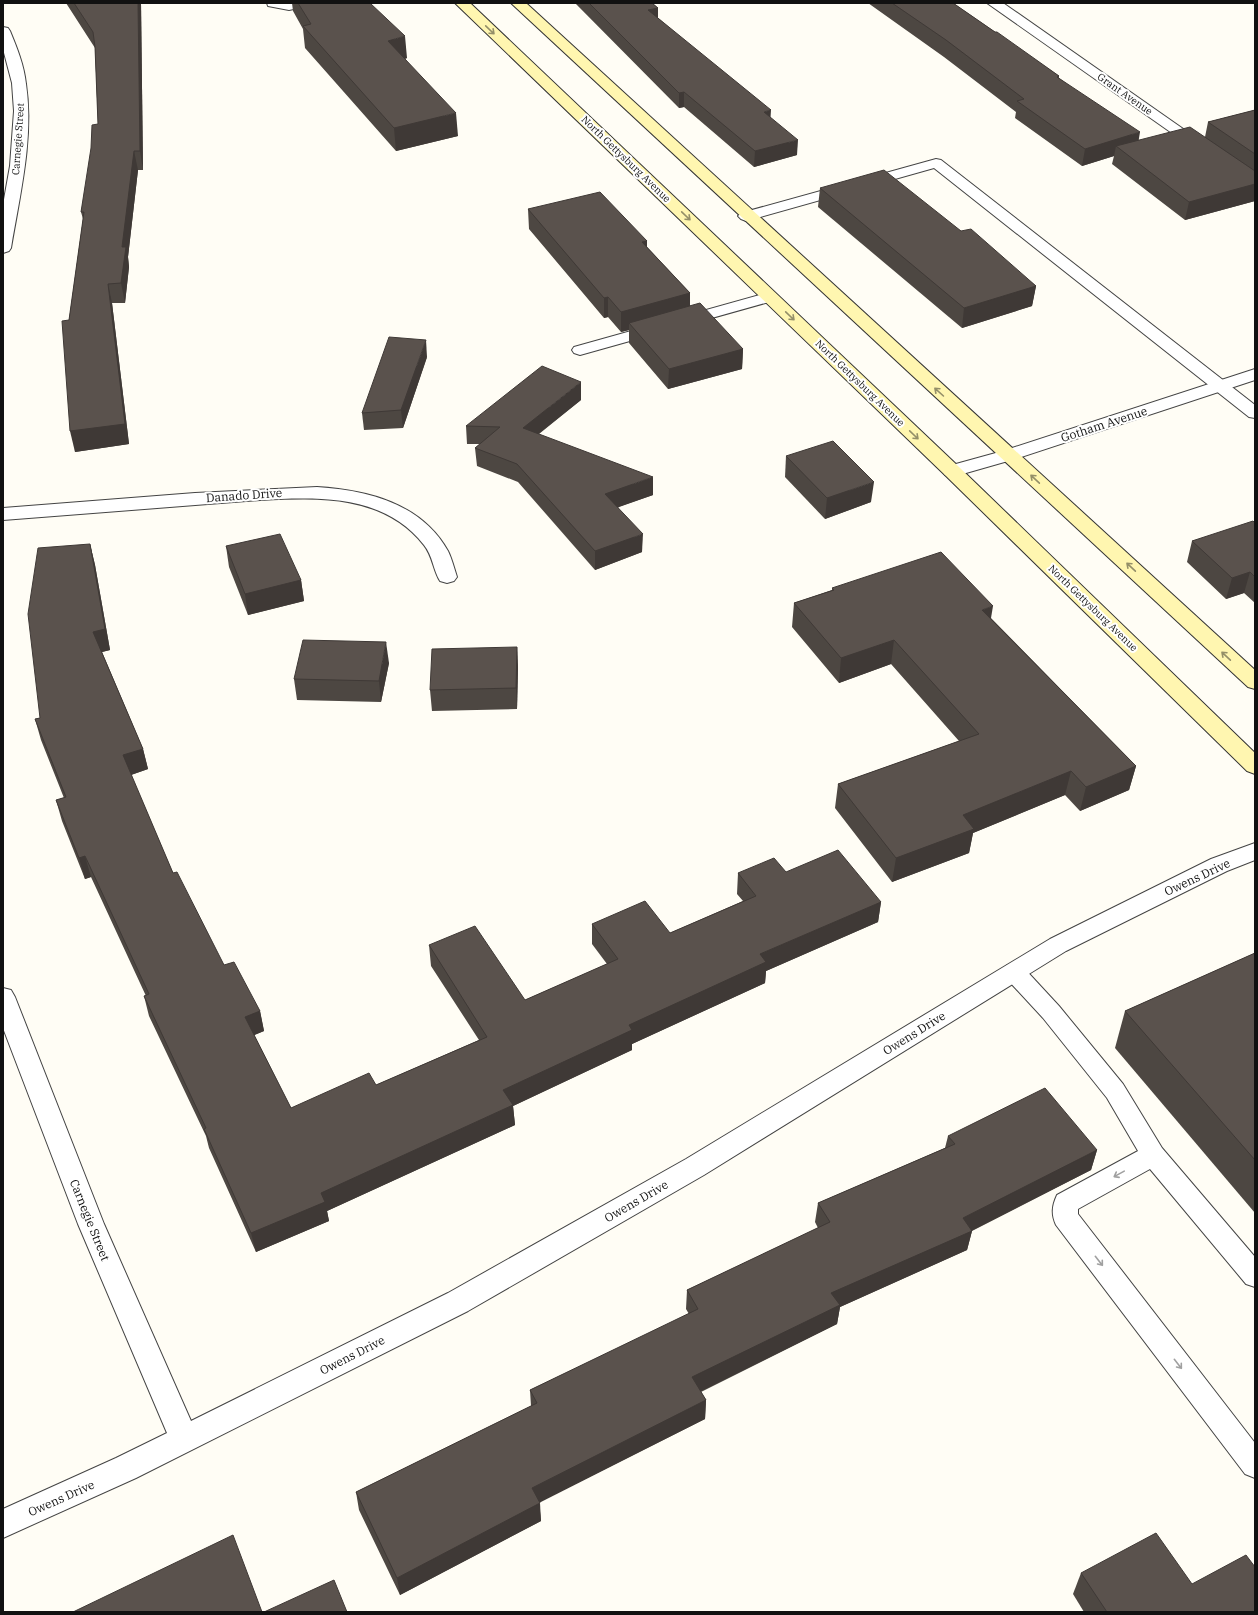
<svg xmlns="http://www.w3.org/2000/svg" width="1258" height="1615" font-family="'IBM Plex Serif',serif">
<style>
.lines{fill:none;stroke-linecap:round;stroke-linejoin:round}
.lane-casing{stroke:#444;stroke-width:2}
.street-casing{stroke:#444;stroke-width:2}
.secondary-casing{stroke:#333;stroke-width:2}
.lane{fill:#fff;fill-rule:evenodd}
.street{fill:#fff;fill-rule:evenodd}
.secondary{fill:#fff6b0;fill-rule:evenodd}
.wall{fill:#4d4742}
.shaded-wall{fill:#3f3936}
.building{fill:#5a524d;stroke:#3f3936}
.oneway{stroke:#948f68}
.oneway2{stroke:#a0a0a0}
.labels{text-anchor:middle;dominant-baseline:central;stroke-width:4;stroke-linejoin:round;paint-order:stroke}
.far-street-label{font-size:10px;fill:#111;stroke:#fff}
.street-label{font-size:12px;fill:#111;stroke:#fff}
</style>
<rect width="100%" height="100%" fill="#fffdf5"/>
<g class="lines">
<defs>
<g id="lane">
<path d="M 267,3 L 309,3 L 308,6 L 289,10 L 268,6 Z"/>
<path d="M 936,159 L 941,160 L 1255,405 L 1255,418 L 1249,417 L 934,168 L 746,221 L 741,219 L 738,216 L 741,213 Z"/>
<path d="M 770,292 L 776,294 L 778,297 L 776,300 L 580,355 L 574,353 L 572,350 L 574,347 Z"/>
<path d="M 1014,963 L 1022,966 L 1059,1006 L 1123,1084 L 1162,1148 L 1255,1257 L 1255,1287 L 1246,1284 L 1150,1169 L 1078,1209 L 1078,1214 L 1255,1443 L 1255,1478 L 1245,1474 L 1056,1225 C 1051,1214 1052,1206 1057,1195 L 1138,1151 L 1107,1098 L 1043,1018 L 1006,978 L 1003,972 L 1006,966 Z"/>
</g>
<g id="street">
<path d="M 987,3 L 1003,3 L 1209,147 L 1206,150 L 1196,150 Z"/>
<path d="M 3,27 L 8,28 L 10,31 C 17,48 24,65 26,84 C 34,138 20,194 11,248 L 9,251 L 3,253 L 3,205 L 10,166 L 14,111 L 12,83 L 3,49 Z"/>
<path d="M 1255,369 L 1255,380 L 1015,459 L 952,477 L 945,475 L 943,471 L 945,467 L 1003,451 Z"/>
<path d="M 317,487 C 367,490 421,503 448,551 C 452,559 454,568 457,577 L 454,581 L 447,583 L 440,581 C 433,570 433,556 424,545 C 384,494 319,497 260,500 L 3,520 L 3,508 L 195,493 Z"/>
<path d="M 1255,843 L 1255,860 L 1227,871 L 1066,951 L 704,1175 L 468,1311 L 136,1478 L 3,1538 L 3,1509 L 116,1458 L 167,1433 L 78,1224 L 3,1028 L 3,988 L 11,990 L 15,997 L 104,1224 L 191,1421 L 448,1293 L 686,1159 L 1050,939 L 1211,859 Z"/>
</g>
<g id="secondary">
<path d="M 455,3 L 470,3 L 959,467 L 1255,753 L 1255,774 L 1247,771 L 945,475 Z"/>
<path d="M 511,3 L 526,3 L 1255,670 L 1255,689 L 1248,687 Z"/>
</g>
</defs>
<use href="#lane" class="lane-casing"/>
<use href="#street" class="street-casing"/>
<use href="#secondary" class="secondary-casing"/>
<use href="#lane" class="lane"/>
<use href="#street" class="street"/>
<use href="#secondary" class="secondary"/>
</g>
<g class="wall">
<path d="M 66,3 L 141,3 L 143,170 L 138,170 L 128,257 L 129,267 L 125,303 L 112,303 L 129,444 L 75,452 L 69,320 L 83,219 L 81,212 L 98,124 L 95,48 Z"/>
<path d="M 292,3 L 370,3 L 407,58 L 405,59 L 458,136 L 396,151 L 305,48 L 303,29 L 293,11 Z"/>
<path d="M 575,3 L 652,3 L 658,8 L 658,18 L 770,117 L 797,155 L 754,167 L 684,107 L 679,108 Z"/>
<path d="M 868,3 L 953,3 L 1059,76 L 1059,78 L 1139,140 L 1205,137 L 1208,122 L 1255,110 L 1255,201 L 1185,220 L 1112,164 L 1114,156 L 1082,166 L 1015,118 L 1016,112 L 944,57 Z"/>
<path d="M 820,188 L 961,231 L 1036,286 L 1032,306 L 962,328 L 818,207 Z"/>
<path d="M 528,209 L 647,241 L 647,247 L 690,293 L 690,306 L 743,349 L 742,369 L 668,389 L 629,343 L 629,330 L 621,332 L 608,317 L 604,318 L 529,229 Z"/>
<path d="M 427,357 L 403,428 L 364,430 L 362,413 Z"/>
<path d="M 581,400 L 539,434 L 653,495 L 618,507 L 642,552 L 595,570 L 518,482 L 477,466 L 475,448 L 480,444 L 467,444 L 466,426 Z"/>
<path d="M 786,456 L 871,502 L 825,519 L 785,477 Z"/>
<path d="M 1255,523 L 1255,603 L 1244,593 L 1226,599 L 1187,562 L 1192,541 Z"/>
<path d="M 90,544 L 95,565 L 110,650 L 102,652 L 143,749 L 148,769 L 131,775 L 173,873 L 224,965 L 260,1011 L 264,1031 L 254,1035 L 291,1108 L 376,1085 L 479,1040 L 431,966 L 429,945 L 525,1000 L 607,964 L 592,944 L 592,924 L 670,933 L 743,901 L 737,894 L 738,873 L 786,872 L 881,902 L 878,922 L 766,971 L 765,983 L 632,1044 L 632,1050 L 513,1106 L 515,1125 L 327,1211 L 329,1221 L 256,1252 L 209,1148 L 206,1136 L 149,1016 L 144,996 L 146,996 L 91,877 L 85,879 L 62,821 L 56,800 L 64,798 L 41,740 L 35,719 L 40,718 Z"/>
<path d="M 226,546 L 301,580 L 304,601 L 248,615 L 229,567 Z"/>
<path d="M 832,588 L 991,618 L 1136,766 L 1129,790 L 1080,811 L 1065,795 L 973,833 L 969,853 L 892,882 L 835,808 L 838,784 L 959,741 L 891,664 L 839,683 L 792,627 L 794,603 L 832,590 Z"/>
<path d="M 517,647 L 518,668 L 517,709 L 432,711 L 430,690 Z"/>
<path d="M 389,663 L 381,702 L 297,700 L 294,679 Z"/>
<path d="M 1255,953 L 1255,1213 L 1115,1048 L 1125,1011 Z"/>
<path d="M 948,1136 L 1097,1150 L 1091,1170 L 972,1231 L 967,1250 L 840,1307 L 837,1324 L 701,1392 L 706,1400 L 705,1419 L 539,1502 L 541,1521 L 400,1595 L 359,1510 L 356,1492 L 531,1406 L 530,1390 L 689,1314 L 686,1309 L 687,1290 L 818,1228 L 815,1222 L 818,1203 L 945,1148 Z"/>
<path d="M 1081,1573 L 1192,1584 L 1255,1612 L 1084,1612 L 1073,1594 Z"/>
</g>
<g class="shaded-wall">
<path d="M 138,3 L 141,3 L 143,170 L 140,151 Z"/>
<path d="M 658,8 L 658,22 L 648,10 Z"/>
<path d="M 405,36 L 407,58 L 390,63 L 388,41 Z"/>
<path d="M 684,92 L 684,107 L 679,108 L 679,93 Z"/>
<path d="M 771,110 L 770,125 L 764,112 Z"/>
<path d="M 456,113 L 458,136 L 396,151 L 394,128 Z"/>
<path d="M 1140,132 L 1137,150 L 1116,146 L 1114,156 L 1082,166 L 1085,149 Z"/>
<path d="M 798,140 L 797,155 L 754,167 L 755,151 Z"/>
<path d="M 134,151 L 138,170 L 128,257 L 129,267 L 125,303 L 121,283 L 122,247 Z"/>
<path d="M 1255,184 L 1255,201 L 1185,220 L 1189,202 Z"/>
<path d="M 647,241 L 647,260 L 642,242 Z"/>
<path d="M 108,284 L 112,303 L 129,444 L 75,452 L 70,431 Z"/>
<path d="M 1036,286 L 1032,306 L 962,328 L 964,308 Z"/>
<path d="M 690,293 L 690,313 L 629,323 L 629,330 L 621,332 L 621,312 Z"/>
<path d="M 608,297 L 608,317 L 604,318 L 604,298 Z"/>
<path d="M 426,340 L 427,357 L 403,428 L 401,410 Z"/>
<path d="M 743,349 L 742,369 L 668,389 L 669,369 Z"/>
<path d="M 581,382 L 581,400 L 523,446 L 523,428 Z"/>
<path d="M 653,477 L 653,495 L 605,512 L 605,494 Z"/>
<path d="M 874,482 L 871,502 L 825,519 L 827,498 Z"/>
<path d="M 643,534 L 642,552 L 595,570 L 595,551 Z"/>
<path d="M 90,544 L 95,565 L 110,650 L 98,653 L 93,632 Z"/>
<path d="M 1250,572 L 1244,593 L 1226,599 L 1232,578 Z"/>
<path d="M 301,580 L 304,601 L 248,615 L 245,594 Z"/>
<path d="M 993,606 L 989,630 L 982,610 Z"/>
<path d="M 894,640 L 891,664 L 839,683 L 841,658 Z"/>
<path d="M 386,642 L 389,663 L 381,702 L 379,681 Z"/>
<path d="M 517,647 L 518,668 L 517,709 L 516,688 Z"/>
<path d="M 143,749 L 148,769 L 128,776 L 123,755 Z"/>
<path d="M 1136,766 L 1129,790 L 1080,811 L 1086,787 Z"/>
<path d="M 1071,771 L 1065,795 L 973,833 L 969,853 L 892,882 L 896,858 L 963,815 Z"/>
<path d="M 85,856 L 91,877 L 85,879 L 79,858 Z"/>
<path d="M 881,902 L 878,922 L 766,971 L 765,983 L 632,1044 L 632,1050 L 513,1106 L 515,1125 L 327,1211 L 329,1221 L 256,1252 L 251,1233 L 321,1193 L 503,1090 L 629,1025 L 760,954 Z"/>
<path d="M 260,1011 L 264,1031 L 250,1037 L 245,1017 Z"/>
<path d="M 1097,1150 L 1091,1170 L 969,1232 L 972,1231 L 967,1250 L 840,1307 L 837,1324 L 691,1396 L 692,1377 L 831,1293 L 963,1218 Z"/>
<path d="M 706,1400 L 705,1419 L 533,1506 L 532,1488 Z"/>
<path d="M 540,1503 L 541,1521 L 400,1595 L 397,1578 Z"/>
</g>
<g class="building">
<path d="M 74,3 L 138,3 L 140,151 L 134,151 L 122,247 L 126,247 L 121,283 L 108,284 L 125,424 L 70,431 L 62,321 L 69,320 L 84,212 L 81,212 L 91,148 L 92,125 L 98,124 L 95,47 L 93,32 Z"/>
<path d="M 298,3 L 370,3 L 405,36 L 388,41 L 456,113 L 394,128 L 303,26 L 311,24 Z"/>
<path d="M 589,3 L 652,3 L 658,8 L 648,10 L 771,110 L 764,112 L 798,140 L 755,151 L 684,92 L 679,93 Z"/>
<path d="M 892,3 L 953,3 L 995,32 L 997,32 L 1059,76 L 1057,77 L 1140,132 L 1085,149 L 1017,101 L 1024,99 L 946,40 Z"/>
<path d="M 1255,110 L 1255,154 L 1208,122 Z"/>
<path d="M 1190,127 L 1255,171 L 1255,184 L 1189,202 L 1116,146 Z"/>
<path d="M 884,170 L 961,231 L 971,229 L 1036,286 L 964,308 L 820,188 Z"/>
<path d="M 600,192 L 647,241 L 642,242 L 690,293 L 621,312 L 608,297 L 604,298 L 528,209 Z"/>
<path d="M 700,303 L 743,349 L 669,369 L 629,323 Z"/>
<path d="M 389,337 L 426,340 L 401,410 L 362,413 Z"/>
<path d="M 542,366 L 581,382 L 523,428 L 653,477 L 605,494 L 643,534 L 595,551 L 517,464 L 475,448 L 500,427 L 466,426 Z"/>
<path d="M 833,441 L 874,482 L 827,498 L 786,456 Z"/>
<path d="M 1253,521 L 1255,523 L 1255,577 L 1250,572 L 1232,578 L 1192,541 Z"/>
<path d="M 280,534 L 301,580 L 245,594 L 226,546 Z"/>
<path d="M 90,544 L 105,629 L 93,632 L 143,749 L 123,755 L 173,873 L 177,872 L 224,965 L 234,962 L 260,1011 L 245,1017 L 291,1108 L 369,1073 L 376,1085 L 487,1037 L 429,945 L 475,926 L 525,1000 L 618,959 L 592,924 L 645,901 L 670,933 L 756,896 L 738,873 L 774,858 L 786,872 L 838,850 L 881,902 L 760,954 L 766,962 L 629,1025 L 632,1030 L 503,1090 L 513,1105 L 321,1193 L 325,1202 L 251,1233 L 204,1129 L 206,1128 L 144,996 L 149,994 L 85,856 L 79,858 L 56,800 L 66,797 L 35,719 L 40,718 L 28,614 L 38,548 Z"/>
<path d="M 941,552 L 993,606 L 982,610 L 1136,766 L 1086,787 L 1071,771 L 963,815 L 974,829 L 896,858 L 838,784 L 979,734 L 894,640 L 841,658 L 794,603 L 834,590 L 832,588 Z"/>
<path d="M 303,640 L 386,642 L 379,681 L 294,679 Z"/>
<path d="M 517,647 L 516,688 L 430,690 L 432,649 Z"/>
<path d="M 1255,953 L 1255,1160 L 1125,1011 Z"/>
<path d="M 1045,1088 L 1097,1150 L 963,1218 L 972,1231 L 831,1293 L 840,1305 L 692,1377 L 706,1400 L 532,1488 L 540,1503 L 397,1578 L 356,1492 L 537,1403 L 530,1390 L 698,1309 L 687,1290 L 830,1222 L 818,1203 L 955,1144 L 948,1136 Z"/>
<path d="M 1156,1533 L 1192,1584 L 1246,1555 L 1255,1567 L 1255,1612 L 1107,1612 L 1081,1573 Z"/>
<path d="M 233,1535 L 262,1612 L 73,1612 Z"/>
<path d="M 334,1580 L 347,1612 L 264,1612 Z"/>
</g>
<defs><path id="oneway-shaft" d="M-6 0H5M1.5-3L5.5 0L1.5 3" fill="none" stroke-width="1.6" stroke-linecap="round" stroke-linejoin="round"/></defs>
<g class="oneway">
<use href="#oneway-shaft" transform="translate(490 30) rotate(44)"/>
<use href="#oneway-shaft" transform="translate(686 216) rotate(44)"/>
<use href="#oneway-shaft" transform="translate(790 316) rotate(44)"/>
<use href="#oneway-shaft" transform="translate(939 392) rotate(-138)"/>
<use href="#oneway-shaft" transform="translate(914 435) rotate(44)"/>
<use href="#oneway-shaft" transform="translate(1035 479) rotate(-137)"/>
<use href="#oneway-shaft" transform="translate(1131 567) rotate(-137)"/>
<use href="#oneway-shaft" transform="translate(1226 656) rotate(-137)"/>
</g>
<g class="oneway2">
<use href="#oneway-shaft" transform="translate(1119 1174) rotate(151)"/>
<use href="#oneway-shaft" transform="translate(1099 1261) rotate(52)"/>
<use href="#oneway-shaft" transform="translate(1178 1364) rotate(52)"/>
</g>
<g class="labels">
<g class="far-street-label">
<text transform="translate(1125 94) rotate(35)">Grant Avenue</text>
<text transform="translate(18 139) rotate(-86)">Carnegie Street</text>
<text transform="translate(626 159) rotate(44)">North Gettysburg Avenue</text>
<text transform="translate(860 383) rotate(44)">North Gettysburg Avenue</text>
<text transform="translate(1093 608) rotate(44)">North Gettysburg Avenue</text>
</g>
<g class="street-label">
<text transform="translate(1104 424) rotate(-18)">Gotham Avenue</text>
<text transform="translate(244 495) rotate(-4)">Danado Drive</text>
<text transform="translate(1197 877) rotate(-25)">Owens Drive</text>
<text transform="translate(914 1033) rotate(-32)">Owens Drive</text>
<text transform="translate(636 1201) rotate(-30)">Owens Drive</text>
<text transform="translate(90 1220) rotate(68)">Carnegie Street</text>
<text transform="translate(352 1355) rotate(-27)">Owens Drive</text>
<text transform="translate(61 1498) rotate(-24)">Owens Drive</text>
</g>
</g>
<rect width="1258" height="1615" fill="none" stroke="#111111" stroke-width="8"/>
</svg>
